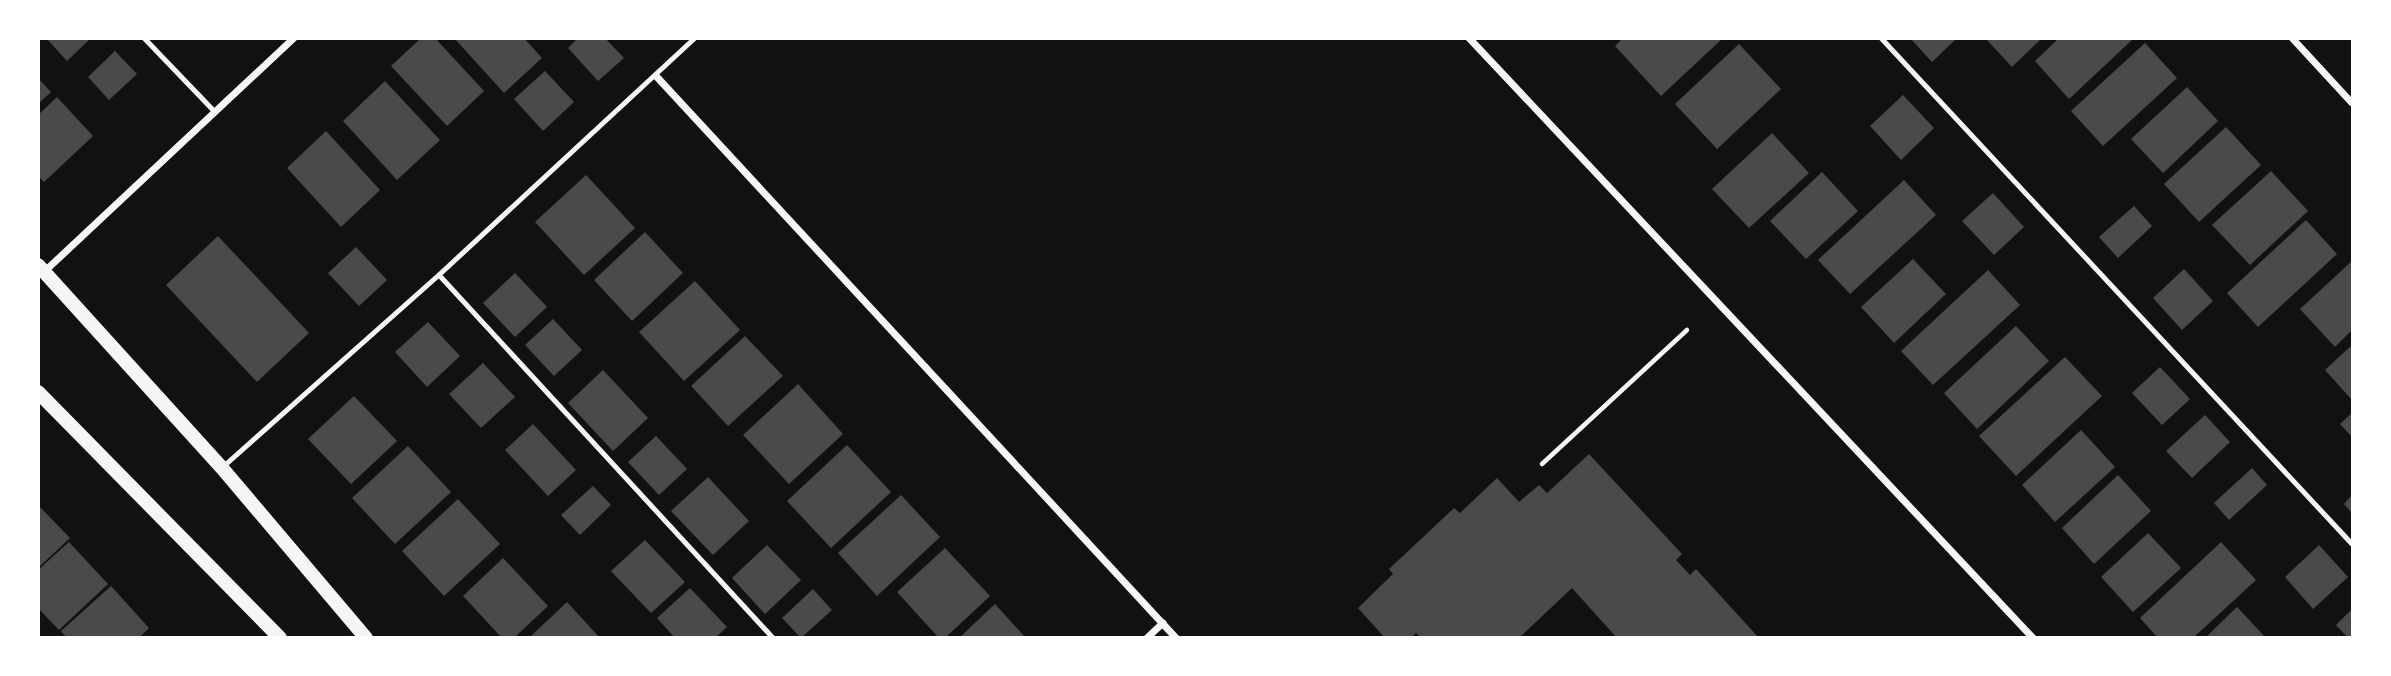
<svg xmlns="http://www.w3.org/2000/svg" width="2391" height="676" font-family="Figtree,sans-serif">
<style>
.building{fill:#4a4a4a}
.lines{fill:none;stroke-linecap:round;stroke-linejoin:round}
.path{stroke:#f5f5f5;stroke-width:4.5}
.service{stroke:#f5f5f5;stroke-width:5}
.minor{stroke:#f5f5f5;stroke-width:7}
.secondary{stroke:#f5f5f5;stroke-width:14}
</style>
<rect width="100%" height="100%" fill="#111"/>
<g class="building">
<path d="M 46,38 L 91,38 L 67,61 Z"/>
<path d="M 421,38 L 435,38 L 484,91 L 447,126 L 391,66 Z"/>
<path d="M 454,38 L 524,38 L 542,58 L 504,93 Z"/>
<path d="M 578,38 L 605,38 L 624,58 L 598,81 L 568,48 Z"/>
<path d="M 1623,38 L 1723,38 L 1661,96 L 1615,46 Z"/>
<path d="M 1910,38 L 1957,38 L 1932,62 Z"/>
<path d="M 1985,38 L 2042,38 L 2012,67 Z"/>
<path d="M 2059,38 L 2134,38 L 2069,99 L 2035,61 Z"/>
<path d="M 2145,43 L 2177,78 L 2103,146 L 2071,111 Z"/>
<path d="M 1739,44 L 1781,89 L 1717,149 L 1675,104 Z"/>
<path d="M 115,51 L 137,74 L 109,100 L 88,77 Z"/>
<path d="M 545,71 L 574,102 L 543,131 L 514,99 Z"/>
<path d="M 38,78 L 51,92 L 38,104 Z"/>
<path d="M 385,81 L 440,140 L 397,180 L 343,121 Z"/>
<path d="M 2187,87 L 2218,121 L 2163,173 L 2131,139 Z"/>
<path d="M 1903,95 L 1934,128 L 1901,160 L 1870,126 Z"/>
<path d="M 57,97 L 93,136 L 44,182 L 38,176 L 38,115 Z"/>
<path d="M 2226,127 L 2261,165 L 2199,222 L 2164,184 Z"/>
<path d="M 326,131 L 380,190 L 341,227 L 287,168 Z"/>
<path d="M 1772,133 L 1809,173 L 1749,228 L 1712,189 Z"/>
<path d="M 2271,171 L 2308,211 L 2250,265 L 2212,225 Z"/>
<path d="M 1822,172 L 1858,211 L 1806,259 L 1770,221 Z"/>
<path d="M 586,175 L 635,228 L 584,275 L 535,222 Z"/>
<path d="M 1904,180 L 1936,215 L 1850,294 L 1818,260 Z"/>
<path d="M 1993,193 L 2024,227 L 1994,255 L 1962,221 Z"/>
<path d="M 2134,206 L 2152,226 L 2118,258 L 2099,237 Z"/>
<path d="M 2306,220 L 2337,254 L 2258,327 L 2227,293 Z"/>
<path d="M 645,232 L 683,273 L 632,321 L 594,280 Z"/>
<path d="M 218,236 L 309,333 L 257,382 L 166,285 Z"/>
<path d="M 356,247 L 387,280 L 359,306 L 328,273 Z"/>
<path d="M 1913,259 L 1946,294 L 1894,343 L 1861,307 Z"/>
<path d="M 2352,261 L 2352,330 L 2335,347 L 2300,309 Z"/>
<path d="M 2184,269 L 2213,301 L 2182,330 L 2153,298 Z"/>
<path d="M 1988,270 L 2020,305 L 1933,385 L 1901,351 Z"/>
<path d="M 515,273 L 547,307 L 515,337 L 483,303 Z"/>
<path d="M 695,281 L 740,330 L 684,381 L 639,332 Z"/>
<path d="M 553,319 L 582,350 L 554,376 L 525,345 Z"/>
<path d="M 428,322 L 460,356 L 427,387 L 395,352 Z"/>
<path d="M 2016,326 L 2049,361 L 1977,429 L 1944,393 Z"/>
<path d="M 745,336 L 783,376 L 728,426 L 691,386 Z"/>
<path d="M 2352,345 L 2352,400 L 2325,370 Z"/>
<path d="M 2065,357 L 2102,396 L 2016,476 L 1979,436 Z"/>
<path d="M 483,363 L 515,397 L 481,428 L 449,394 Z"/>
<path d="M 2160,367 L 2190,399 L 2162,425 L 2132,393 Z"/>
<path d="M 603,370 L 648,418 L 613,451 L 568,403 Z"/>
<path d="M 798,384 L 843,434 L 789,484 L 743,435 Z"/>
<path d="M 354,396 L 397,441 L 351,484 L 308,439 Z"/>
<path d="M 2352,413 L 2352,437 L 2340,424 Z"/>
<path d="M 2205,415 L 2230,442 L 2192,478 L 2166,451 Z"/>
<path d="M 533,424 L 576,470 L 548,496 L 505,450 Z"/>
<path d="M 2081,430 L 2115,467 L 2055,522 L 2022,485 Z"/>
<path d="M 656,436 L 687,469 L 659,495 L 628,462 Z"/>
<path d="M 847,445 L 891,492 L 831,548 L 787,501 Z"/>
<path d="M 408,446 L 451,492 L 395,544 L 352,498 Z"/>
<path d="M 1589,454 L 1682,554 L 1676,560 L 1690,575 L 1696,569 L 1759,638 L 1617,638 L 1572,588 L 1519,638 L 1421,638 L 1416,633 L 1411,638 L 1385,638 L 1358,608 L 1393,574 L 1389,569 L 1454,508 L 1460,513 L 1497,478 L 1519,502 L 1539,485 L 1547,493 Z"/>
<path d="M 2252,468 L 2267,485 L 2229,520 L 2214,503 Z"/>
<path d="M 2118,475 L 2151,511 L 2094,564 L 2062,528 Z"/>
<path d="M 708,477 L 749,521 L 713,555 L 671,511 Z"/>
<path d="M 593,486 L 611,505 L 580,535 L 561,515 Z"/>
<path d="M 901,495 L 940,537 L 877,596 L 838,553 Z"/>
<path d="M 2352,495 L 2352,513 L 2344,504 Z"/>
<path d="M 458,499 L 500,544 L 444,596 L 402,551 Z"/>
<path d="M 38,505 L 70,538 L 38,568 Z"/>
<path d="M 2148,533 L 2181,568 L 2133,612 L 2101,577 Z"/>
<path d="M 645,540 L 685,582 L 651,613 L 611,571 Z"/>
<path d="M 69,542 L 108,584 L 59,630 L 38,608 L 38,570 Z"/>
<path d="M 2221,542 L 2256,580 L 2193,638 L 2158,638 L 2140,618 Z"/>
<path d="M 767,545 L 801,580 L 765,614 L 732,578 Z"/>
<path d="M 2319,545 L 2348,577 L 2313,609 L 2285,577 Z"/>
<path d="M 945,548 L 990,596 L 945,638 L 939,638 L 897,592 Z"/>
<path d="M 503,558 L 548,606 L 514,638 L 502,638 L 463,596 Z"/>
<path d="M 111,586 L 149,628 L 139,638 L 67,638 L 61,631 Z"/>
<path d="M 690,588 L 727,627 L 715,638 L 675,638 L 657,618 Z"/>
<path d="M 813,589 L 832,610 L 801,638 L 782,618 Z"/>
<path d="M 567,602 L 600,638 L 529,638 Z"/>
<path d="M 995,604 L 1026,638 L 959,638 Z"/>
<path d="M 2237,607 L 2266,638 L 2205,638 Z"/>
<path d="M 2352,609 L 2352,638 L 2348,638 L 2336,625 Z"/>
</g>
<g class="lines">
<path class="path" d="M 1542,464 L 1687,330"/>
<g class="service">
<path d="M 144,38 L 215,112"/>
<path d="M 1881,38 L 2352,544"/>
<path d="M 439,275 L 773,638"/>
<path d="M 223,467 L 439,275 L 695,38"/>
</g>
<g class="minor">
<path d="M 1469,38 L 2033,638"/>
<path d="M 2292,38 L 2352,103"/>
<path d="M 656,76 L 1176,638"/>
<path d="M 44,272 L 294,38"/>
<path d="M 1147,638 L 1163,623"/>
</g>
<g class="secondary">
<path d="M 38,265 L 222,468 L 366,638"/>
<path d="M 38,392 L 280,638"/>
</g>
</g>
<rect width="2391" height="676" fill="none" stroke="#ffffff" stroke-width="80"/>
</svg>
